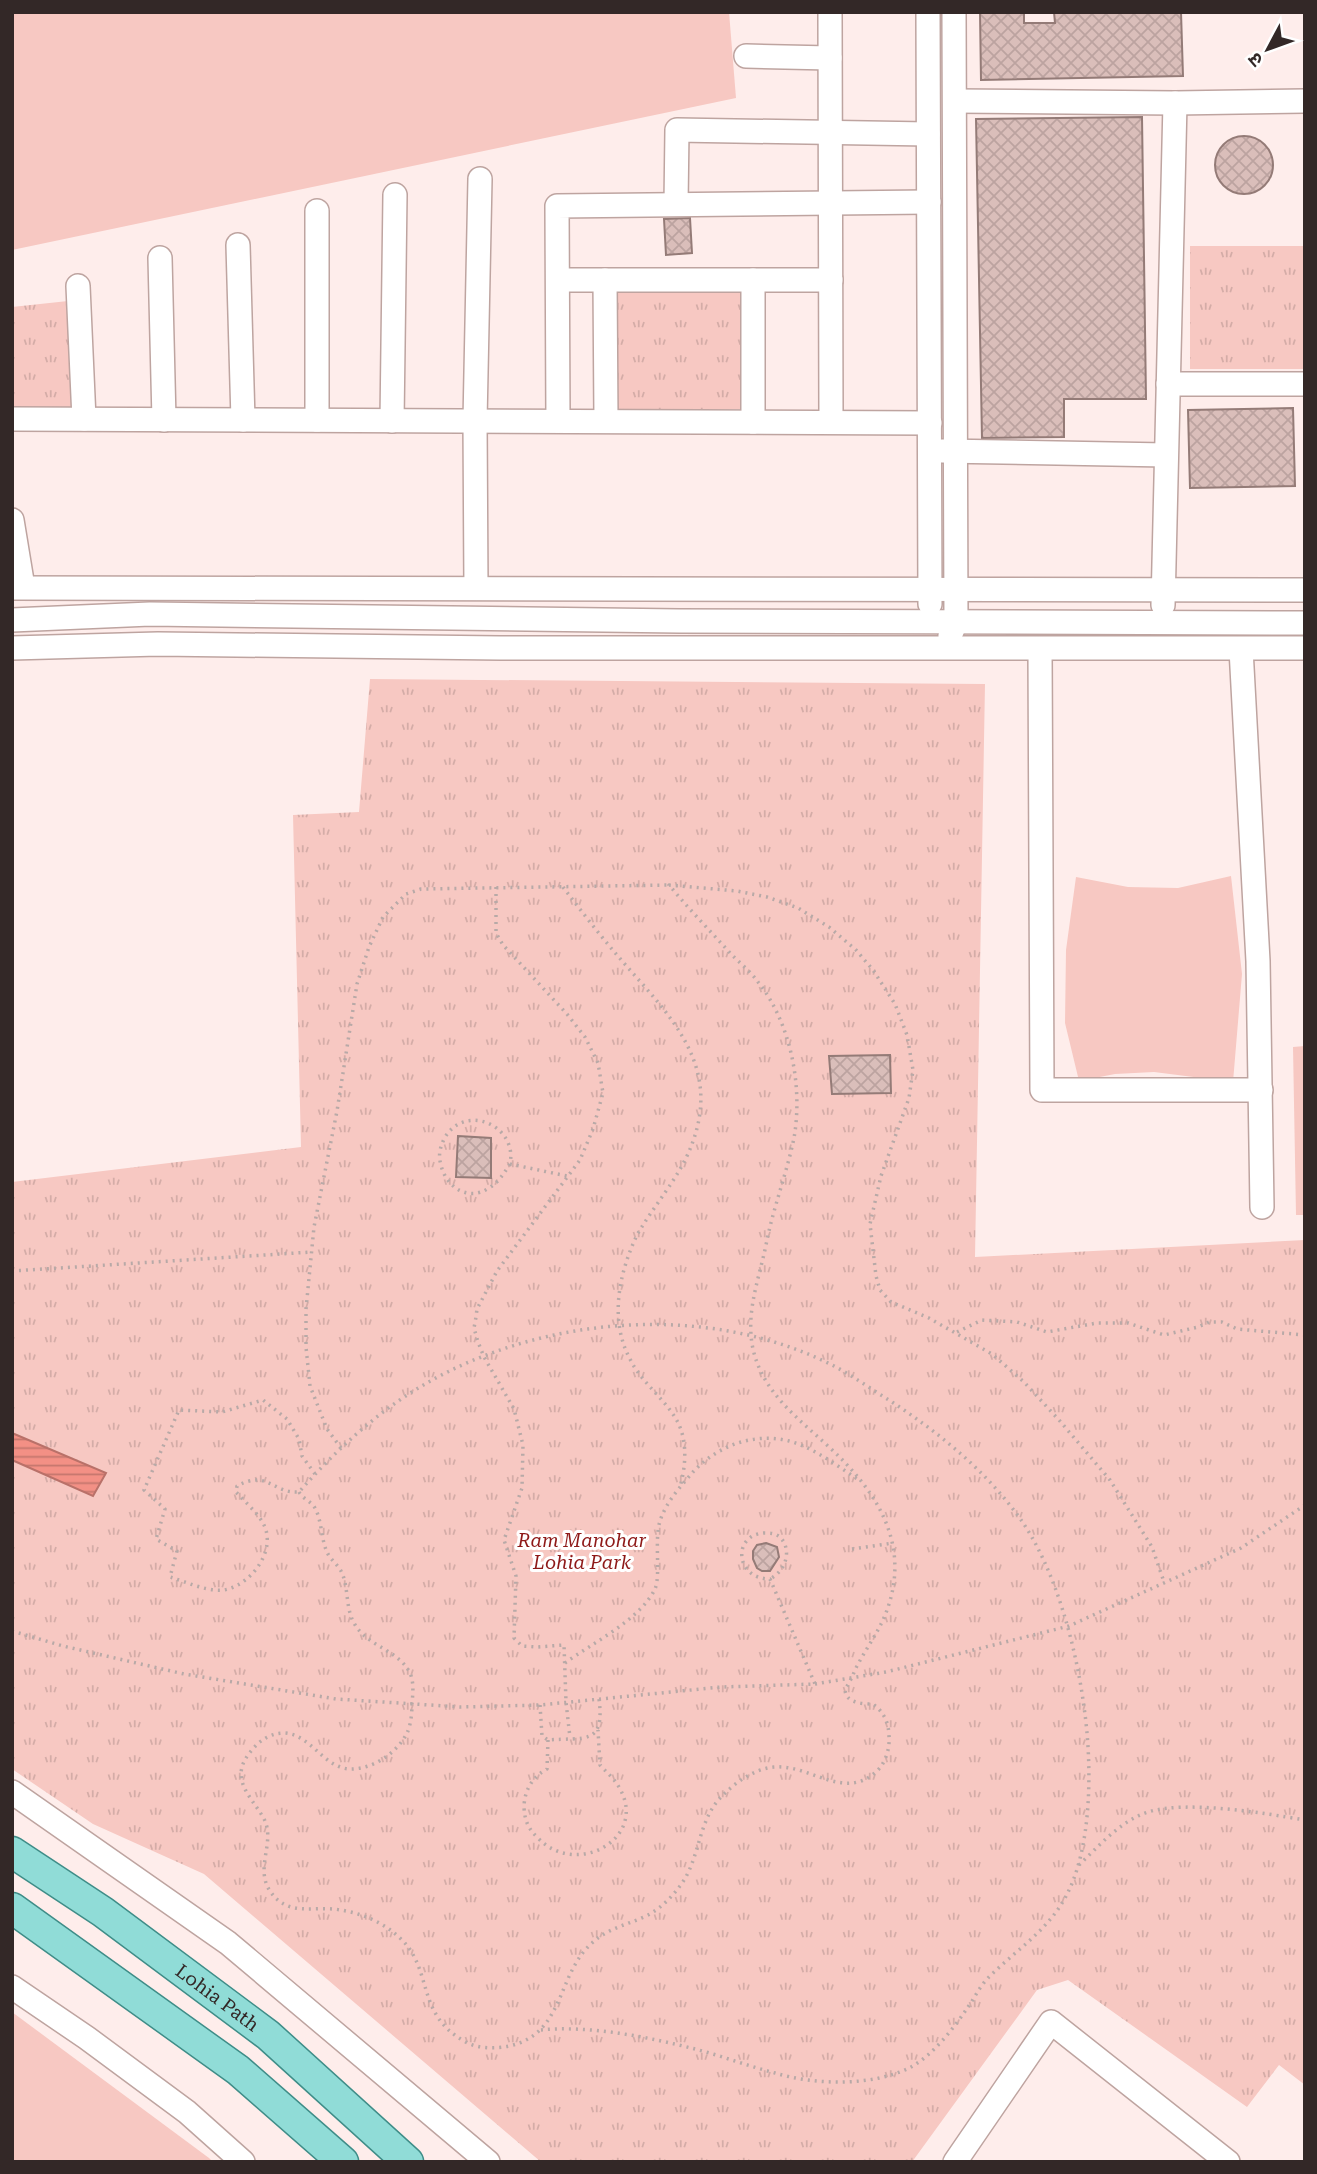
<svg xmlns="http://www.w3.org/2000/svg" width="1317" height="2174" font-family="'Roboto Serif','Noto Sans Devanagari',serif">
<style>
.grass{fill:#f7c8c2}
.park{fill:url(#park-tufts)}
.water{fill:url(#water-rules);stroke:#b97169;stroke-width:2}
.building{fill:url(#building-cross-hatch);stroke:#947b77;stroke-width:2}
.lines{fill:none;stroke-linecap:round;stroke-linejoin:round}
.minor-casing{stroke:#bea4a0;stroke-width:26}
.major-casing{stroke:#3f8d88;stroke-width:33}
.path{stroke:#b8a9a7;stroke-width:3.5;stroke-dasharray:2 5;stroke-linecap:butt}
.minor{stroke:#fff;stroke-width:23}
.major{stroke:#90dcd7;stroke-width:30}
.labels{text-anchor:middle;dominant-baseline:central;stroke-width:6;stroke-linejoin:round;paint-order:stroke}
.park-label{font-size:19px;font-style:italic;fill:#8e1918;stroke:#fff}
.street-label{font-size:19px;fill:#332827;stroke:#fff}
</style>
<defs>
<pattern id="park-tufts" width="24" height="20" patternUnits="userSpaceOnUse" patternTransform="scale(1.75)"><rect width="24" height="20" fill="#f7c8c2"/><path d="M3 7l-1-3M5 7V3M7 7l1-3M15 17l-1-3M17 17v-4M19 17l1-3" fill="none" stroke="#d4aca7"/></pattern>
<pattern id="water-rules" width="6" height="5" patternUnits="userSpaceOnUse" patternTransform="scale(1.75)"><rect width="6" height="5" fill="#f39085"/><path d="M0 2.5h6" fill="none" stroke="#c5766d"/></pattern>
<pattern id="building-cross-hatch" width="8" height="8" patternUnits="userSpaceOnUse" patternTransform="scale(1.75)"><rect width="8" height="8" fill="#dabeba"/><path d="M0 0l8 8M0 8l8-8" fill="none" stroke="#bca3a0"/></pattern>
</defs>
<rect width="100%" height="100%" fill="#feedeb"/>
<g class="grass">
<path d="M 12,12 L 729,12 L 736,98 L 12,250 Z"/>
<path d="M 1231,876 L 1242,974 L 1233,1082 L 1154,1072 L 1115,1074 L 1079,1081 L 1065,1023 L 1066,950 L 1076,877 L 1128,887 L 1178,888 Z"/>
<path d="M 1305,1046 L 1305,1215 L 1296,1215 L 1293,1047 Z"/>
<path d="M 12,2012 L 209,2158 L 213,2162 L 12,2162 Z"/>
</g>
<g class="park">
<rect x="1190" y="246" width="115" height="123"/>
<path d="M 742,289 L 745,409 L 618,411 L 615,291 Z"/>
<path d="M 68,301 L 75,410 L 12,410 L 12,307 Z"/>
<path d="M 370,679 L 985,684 L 975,1257 L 1305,1240 L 1305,2085 L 1279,2065 L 1247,2107 L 1068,1980 L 1037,1990 L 912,2162 L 541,2162 L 204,1874 L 93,1824 L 12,1769 L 12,1182 L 301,1147 L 293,815 L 359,812 Z"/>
</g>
<path class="water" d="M 12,1433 L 106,1473 L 93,1496 L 12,1460 Z"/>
<g class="building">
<path d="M 980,12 L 1024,12 L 1024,23 L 1055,23 L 1054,12 L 1181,12 L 1183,76 L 981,80 Z"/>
<path d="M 1142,117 L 1146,399 L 1064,399 L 1064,437 L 982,438 L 976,119 Z"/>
<circle cx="1244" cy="165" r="29"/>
<path d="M 690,218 L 692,253 L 666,255 L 664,219 Z"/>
<path d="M 1293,408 L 1295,486 L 1190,488 L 1188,410 Z"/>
<path d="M 890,1055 L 891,1093 L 832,1094 L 829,1056 Z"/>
<path d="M 458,1136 L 491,1138 L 491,1178 L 456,1177 Z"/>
<path d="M 766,1543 L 777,1547 L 779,1557 L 770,1571 L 762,1571 L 757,1568 L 753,1559 L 753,1551 L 757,1545 Z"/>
</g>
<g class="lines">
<defs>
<g id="minor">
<path d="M 830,12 L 831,422"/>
<path d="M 928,12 L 930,604"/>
<path d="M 746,56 L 830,58"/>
<path d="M 955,101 L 1175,103 L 1305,101"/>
<path d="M 676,204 L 677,130 L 928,134"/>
<path d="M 238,245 L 243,420"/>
<path d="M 160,258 L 164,420"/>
<path d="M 558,280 L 831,280"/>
<path d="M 605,280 L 606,421"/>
<path d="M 78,286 L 84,419"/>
<path d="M 1168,384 L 1305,384"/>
<path d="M 12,419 L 930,423"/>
<path d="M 317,420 L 317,211"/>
<path d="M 392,421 L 395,195"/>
<path d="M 558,421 L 557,206 L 929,202"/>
<path d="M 753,422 L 753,280"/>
<path d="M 942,451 L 1166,455"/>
<path d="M 12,520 L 23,587"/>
<path d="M 12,588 L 1305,590"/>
<path d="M 476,588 L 475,421 L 480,179"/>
<path d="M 1163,605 L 1175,103"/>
<path d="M 12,620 L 150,614 L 679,621 L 1305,623"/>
<path d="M 950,636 L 956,622 L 954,12"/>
<path d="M 12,648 L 158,644 L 500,648 L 1305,648"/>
<path d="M 1040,649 L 1042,1090 L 1261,1090"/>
<path d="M 1241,649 L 1258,961 L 1262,1207"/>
<path d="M 12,1792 L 228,1943 L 488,2162"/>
<path d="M 12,1987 L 87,2038 L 187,2112 L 243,2162"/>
<path d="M 955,2162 L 1051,2022 L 1228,2162"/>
</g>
<g id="major">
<path id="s1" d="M 12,1852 L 103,1912 L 268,2035 L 408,2162"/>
<path d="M 12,1908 L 238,2070 L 343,2162"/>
</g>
</defs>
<use href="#minor" class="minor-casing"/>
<use href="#major" class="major-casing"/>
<g class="path">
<path d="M 496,887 L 496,933 L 503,945 L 567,1014 L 585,1037 L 598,1063 L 603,1093 L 593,1129 L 580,1160 L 497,1271 L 477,1309 L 476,1317 L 474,1328 L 478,1342 L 484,1357 L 514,1409 L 523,1445 L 522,1488 L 504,1540 L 516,1576 L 514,1638 L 522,1646 L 537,1647 L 564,1645 L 566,1702 L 570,1738"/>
<path d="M 563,887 C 582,912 602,938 623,962 C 670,1016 722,1065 692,1144 C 680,1177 654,1205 637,1235 C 619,1273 609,1320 630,1359 C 641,1382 663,1397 676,1419 C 688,1439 686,1466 680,1487"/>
<path d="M 510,1164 C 504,1173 499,1182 489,1188 C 468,1202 446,1187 441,1165 C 438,1155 440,1148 444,1139 C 464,1102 518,1125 510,1164 L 567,1176"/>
<path d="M 12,1271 L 312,1252"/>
<path d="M 957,1332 L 982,1320 L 1017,1322 L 1047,1332 L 1097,1323 L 1128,1323 L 1164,1335 L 1198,1327 L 1209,1322 L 1222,1322 L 1237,1329 L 1305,1335"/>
<path d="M 341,1448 L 327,1429 L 310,1386 L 306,1347 L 306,1309 L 314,1227 L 337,1111 L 357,984 L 369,947 L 383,917 L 406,894 L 421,889 L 669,885"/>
<path d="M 315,1474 L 302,1456 L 299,1439 L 287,1419 L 263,1400 L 222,1412 L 179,1410 L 144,1490 L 165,1509 L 156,1539 L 177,1551 L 170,1577 C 187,1582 211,1594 228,1589 C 253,1582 276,1550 264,1525 C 258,1513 245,1502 236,1492 L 237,1486 C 268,1469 273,1494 299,1492 C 335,1451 378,1411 425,1384 C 545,1315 709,1302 834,1366 C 853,1376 871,1389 889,1400 C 938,1432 984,1469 1019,1517 C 1055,1567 1076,1646 1084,1707 C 1092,1762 1093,1848 1065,1898 C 1047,1931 1015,1951 989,1977 C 980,1986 975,1997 968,2007 C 954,2028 933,2055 911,2067 C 872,2087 815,2085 775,2073 C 748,2066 722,2056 695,2049 C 648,2037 589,2025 540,2030"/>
<path d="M 299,1492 C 303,1499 311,1501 315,1508 C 322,1521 321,1539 327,1552 C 330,1559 337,1564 341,1571 C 349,1586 345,1607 354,1623 C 367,1647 398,1649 410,1673 C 414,1682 413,1693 412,1703 C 412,1713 411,1725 407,1733 C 397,1753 373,1769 351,1769 C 324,1769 311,1734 284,1733 C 271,1733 260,1740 252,1750 C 228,1777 249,1794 263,1817 C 277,1841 254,1867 270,1891 C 288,1918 314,1905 341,1910 C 364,1914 385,1923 402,1940 C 433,1971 416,2014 464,2041 C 477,2049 495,2049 509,2046 C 565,2034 556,1975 592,1943 C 608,1928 627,1925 646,1916 C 660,1909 671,1898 680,1886 C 701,1858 697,1821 722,1796 C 736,1782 754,1769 774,1767 C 810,1764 843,1801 876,1772 C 885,1764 890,1749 889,1737 C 889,1723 884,1712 873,1704 C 862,1704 845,1703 845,1689 C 851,1681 853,1674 857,1666 C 867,1647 880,1630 887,1610 C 911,1544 877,1491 829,1447 C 798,1418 763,1393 753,1349 C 745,1311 760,1277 767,1240 C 774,1206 787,1172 794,1138 C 803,1087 791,1023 758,982 C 751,972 741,964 732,955 C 711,932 689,909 669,885 L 737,891 L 767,897 L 798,908 L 829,927 L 856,950 L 873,970 L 895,1004 L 907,1035 L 913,1070 L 909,1098 L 881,1176 L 870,1224 L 876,1276 L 880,1290 L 891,1302 L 929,1318 L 992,1354 L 1024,1382 L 1059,1420 L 1110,1480 L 1152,1547 L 1164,1582"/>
<path d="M 852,1549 L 893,1543"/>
<path d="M 12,1631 L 63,1646 L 184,1674 L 336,1699 L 461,1707 L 540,1705 L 721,1687 L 815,1684 L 770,1579 C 735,1579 732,1535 764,1533 C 770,1533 775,1533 780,1537 C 793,1551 785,1571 770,1579"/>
<path d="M 565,1663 C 592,1643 640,1620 655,1589 C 661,1575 654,1540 660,1521 C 666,1502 681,1486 693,1472 C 717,1446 754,1432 789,1441 C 815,1448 837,1466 859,1480"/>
<path d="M 815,1684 L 886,1672 L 1069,1626 L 1241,1548 L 1305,1505"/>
<path d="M 540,1705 L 542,1736 L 548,1740 C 585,1737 605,1746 599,1699"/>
<path d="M 548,1740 L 547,1769 C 532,1777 524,1791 524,1808 C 525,1821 528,1828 537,1837 C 575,1879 648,1839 620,1789 C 615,1779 607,1773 600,1765 L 598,1730"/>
<path d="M 1079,1865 C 1099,1846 1120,1821 1148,1812 C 1187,1800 1263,1813 1305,1820"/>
</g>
<use href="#minor" class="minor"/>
<use href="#major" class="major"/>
</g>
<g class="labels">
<g class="park-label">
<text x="582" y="1540">Ram Manohar<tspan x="582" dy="22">Lohia Park</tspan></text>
</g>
<g class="street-label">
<text stroke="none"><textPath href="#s1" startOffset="252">Lohia Path</textPath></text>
</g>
</g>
<rect width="1317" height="2174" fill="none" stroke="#332827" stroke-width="28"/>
<g transform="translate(1268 49) rotate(229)" stroke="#ffffff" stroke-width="5" paint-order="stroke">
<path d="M0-5L12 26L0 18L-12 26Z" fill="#332827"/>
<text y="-10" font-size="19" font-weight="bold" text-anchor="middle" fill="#332827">उ</text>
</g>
</svg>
